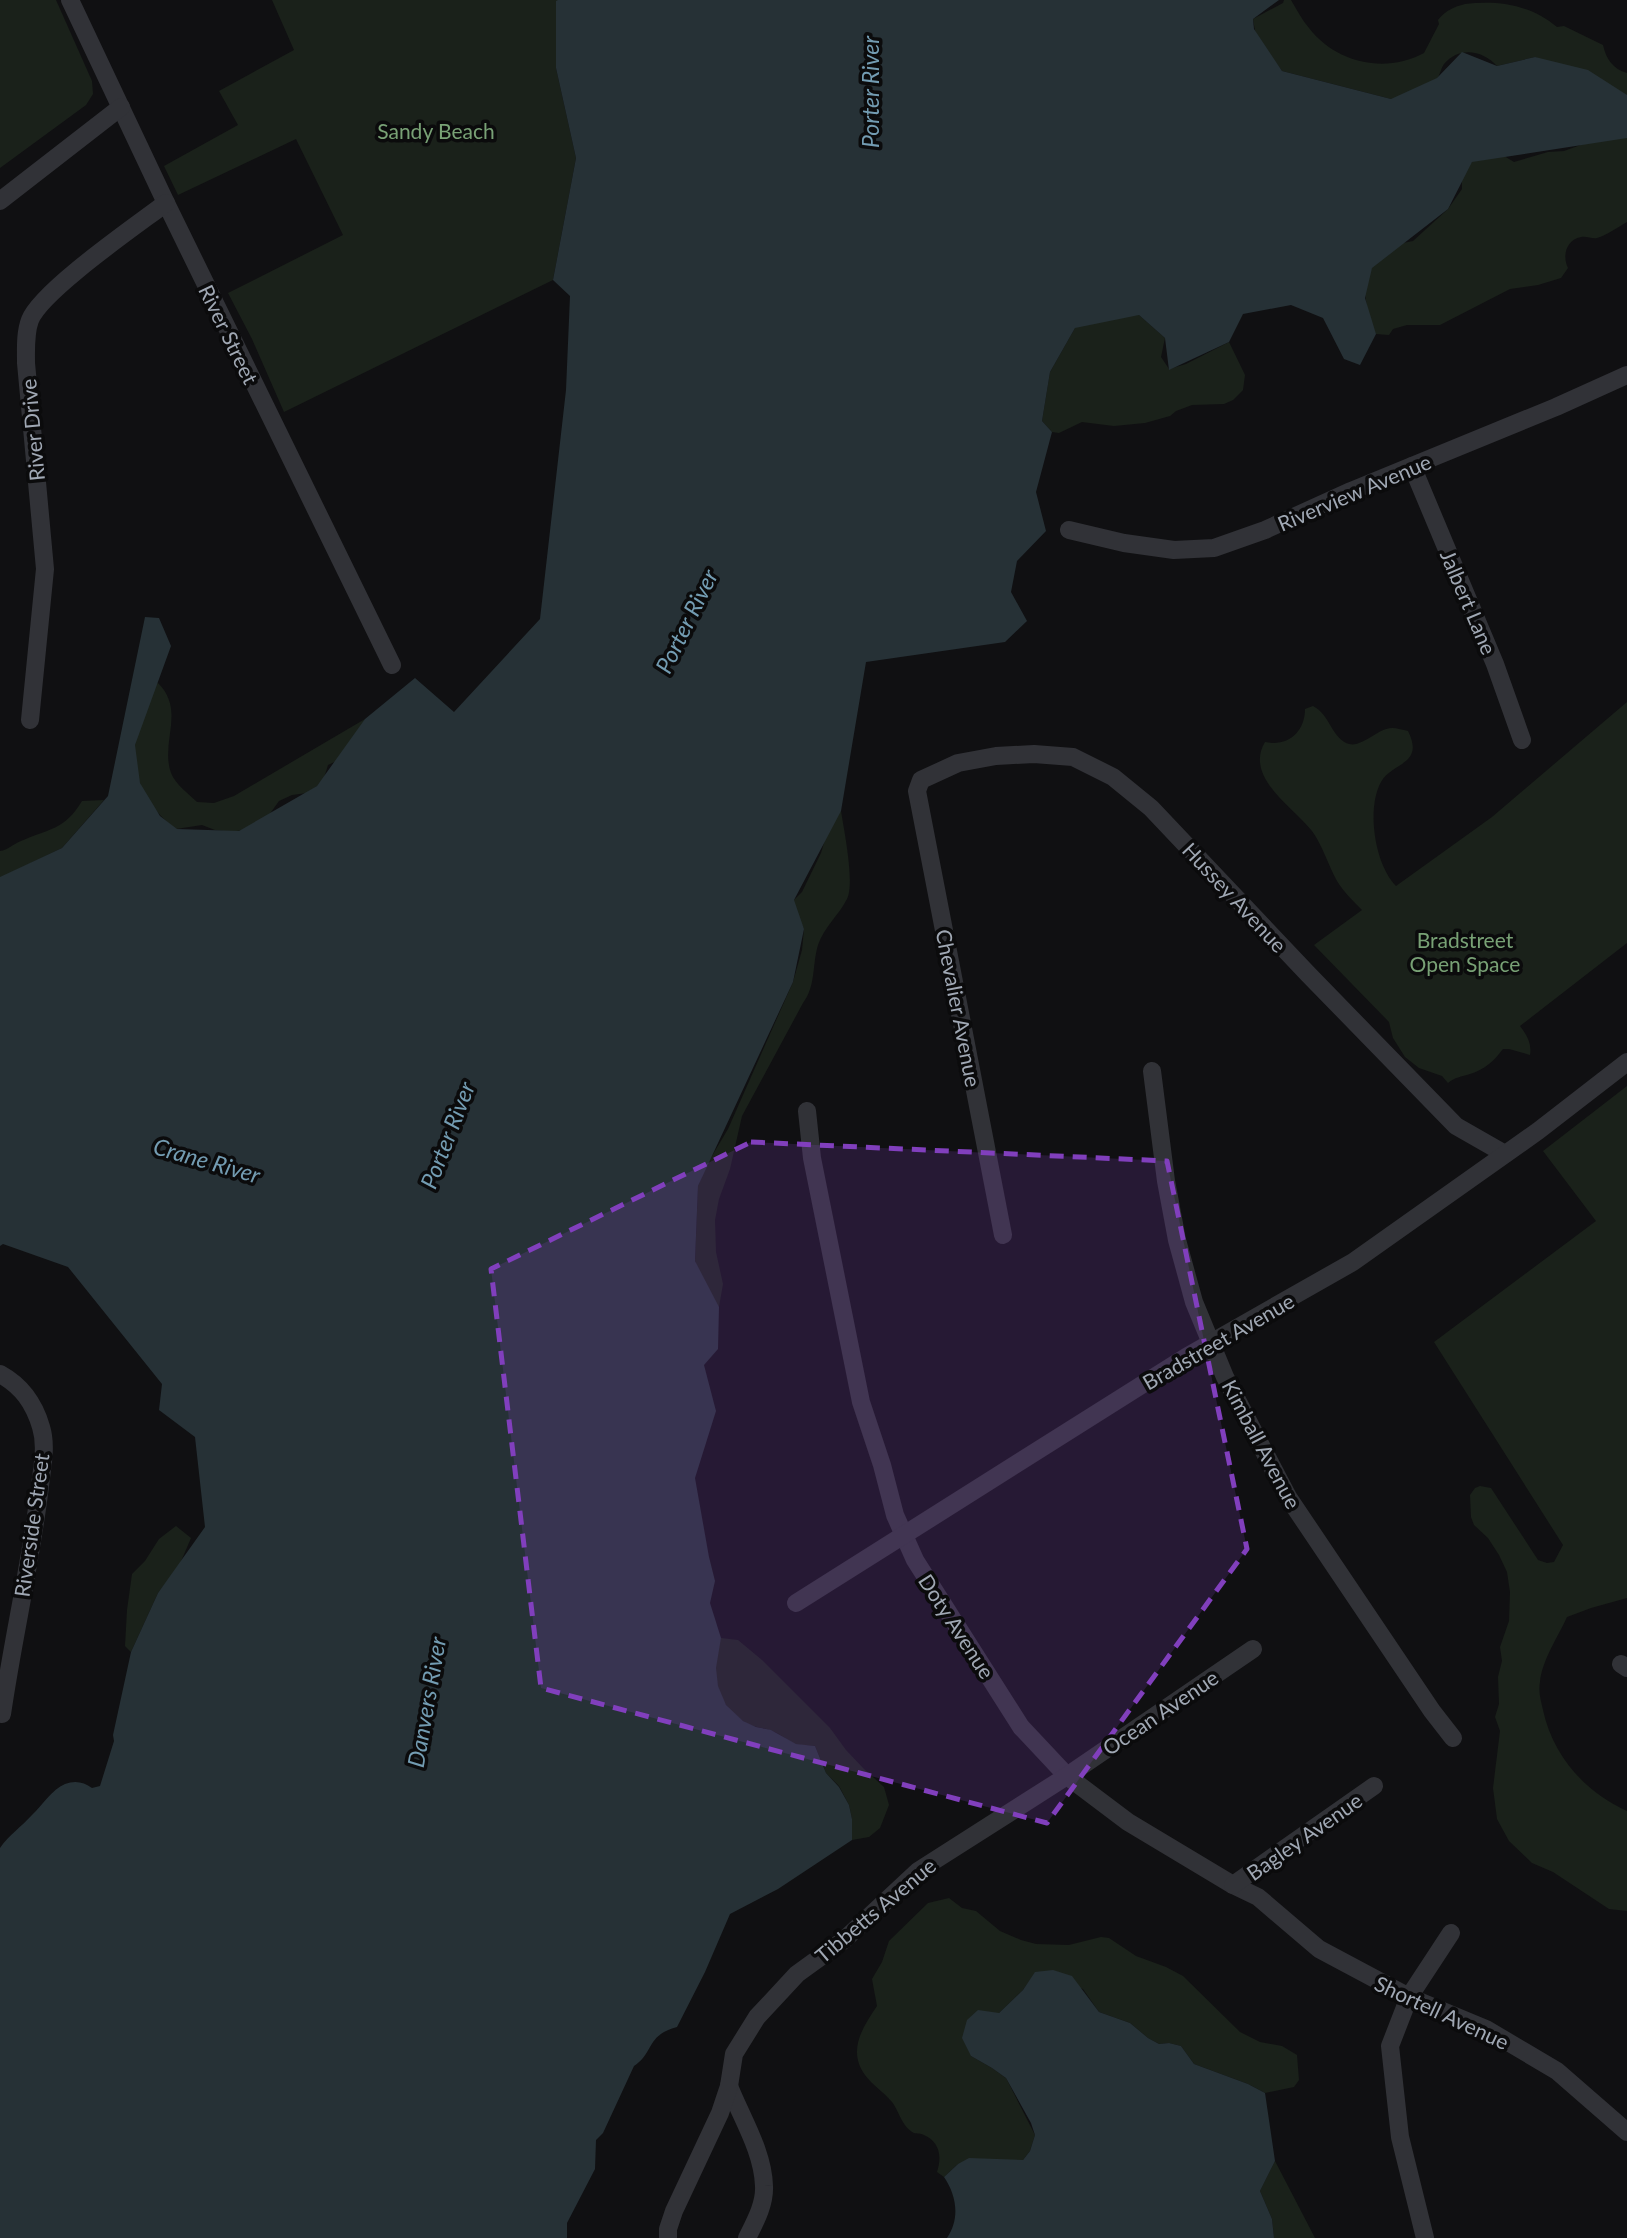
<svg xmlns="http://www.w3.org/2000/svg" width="1627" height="2238" font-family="Lato,sans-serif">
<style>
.green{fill:#1a211a}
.water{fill:#263136}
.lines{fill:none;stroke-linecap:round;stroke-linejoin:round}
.minor{stroke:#313237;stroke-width:18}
.marked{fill:#813fbd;fill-opacity:0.2;stroke:#813fbd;stroke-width:5;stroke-dasharray:14 9;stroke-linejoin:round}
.labels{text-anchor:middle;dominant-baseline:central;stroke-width:7;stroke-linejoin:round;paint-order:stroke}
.park-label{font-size:21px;fill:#78a175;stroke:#0b0b0c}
.street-label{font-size:21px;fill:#a0a8b4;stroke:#0b0b0c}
.water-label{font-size:23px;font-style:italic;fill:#739cb2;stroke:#0b0b0c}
</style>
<rect width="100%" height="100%" fill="#101012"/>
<g class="green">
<path d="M 0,0 L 56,0 L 92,81 L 93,94 L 86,105 L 0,168 Z"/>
<path d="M 272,0 L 570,0 L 556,68 L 576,158 L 553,280 L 284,412 L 252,339 L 228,293 L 343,235 L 296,139 L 178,195 L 164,166 L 238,125 L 219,91 L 294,50 Z"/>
<path d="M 1284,0 L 1291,0 C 1297,10 1302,20 1309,28 C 1336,63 1385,74 1424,53 L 1439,24 L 1438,20 C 1446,10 1454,7 1465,4 C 1499,0 1531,5 1557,27 L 1564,26 L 1603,45 C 1606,59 1613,69 1627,73 L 1627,97 L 1535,57 L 1497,66 C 1483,50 1459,46 1444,64 C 1441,68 1440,75 1437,79 C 1430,86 1401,98 1391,99 L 1282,71 L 1256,36 L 1253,19 L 1283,3 Z"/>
<path d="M 1600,138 L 1627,138 L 1627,222 C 1618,227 1607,235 1597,238 C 1592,239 1587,236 1581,237 C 1566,240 1562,256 1568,268 L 1561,278 L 1538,285 L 1510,289 L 1440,325 L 1407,325 L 1393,329 L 1389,335 L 1376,334 L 1369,321 L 1365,294 L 1368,276 L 1373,265 L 1403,243 L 1413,241 L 1448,209 L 1462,189 L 1462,178 L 1470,164 L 1475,159 L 1504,156 L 1514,162 L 1548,152 L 1564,151 Z"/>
<path d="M 1139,315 L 1165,338 L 1161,357 L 1169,369 L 1186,364 L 1229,342 L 1245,375 L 1243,390 L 1233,400 L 1224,404 L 1192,405 L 1176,411 L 1170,416 L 1145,423 L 1114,426 L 1082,422 L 1059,433 L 1052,432 L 1042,421 L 1050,372 L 1075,328 L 1090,317 Z"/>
<path d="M 158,683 C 186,711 160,742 171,773 C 175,784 189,794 197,802 L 214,803 L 234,796 L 365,719 L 347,756 L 328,765 L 324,778 L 317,786 L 307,793 L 292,795 L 279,801 L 269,815 L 247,829 L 233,832 L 215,830 L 202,825 L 176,829 C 150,810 131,779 135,745 C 137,726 146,706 151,687 Z"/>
<path d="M 1627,702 L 1627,943 L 1520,1026 C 1527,1035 1532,1044 1530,1055 L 1509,1049 L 1503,1049 C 1494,1061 1484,1070 1470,1074 C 1461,1077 1455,1077 1448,1083 L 1442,1076 L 1419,1068 L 1405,1057 L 1393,1038 L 1389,1022 L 1314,945 L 1362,910 C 1353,901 1343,891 1337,881 C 1328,865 1323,846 1312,831 C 1293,807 1244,777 1265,742 C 1288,747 1305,732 1305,709 L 1313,706 C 1329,714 1331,735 1346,743 C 1361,750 1377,728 1392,728 C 1397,728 1403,730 1408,731 C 1425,765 1392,762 1381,782 C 1366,809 1375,865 1396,886 L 1492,817 Z"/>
<path d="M 104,800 L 62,848 L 0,878 L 0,851 C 8,850 13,844 21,841 C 48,829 65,830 82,801 Z"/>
<path d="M 841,811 C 844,830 855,883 847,899 C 839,915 824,927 818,945 C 812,965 816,986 803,1003 L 742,1116 L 730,1169 L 719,1199 L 715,1220 L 716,1252 L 723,1284 L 719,1307 L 709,1301 L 695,1261 L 698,1186 L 706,1166 L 728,1129 L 793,982 L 802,950 L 804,929 L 794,909 L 794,900 L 802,892 L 821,853 L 830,823 Z"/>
<path d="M 1627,1086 L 1627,1598 L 1591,1608 L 1567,1617 C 1558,1637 1542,1660 1540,1682 C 1538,1691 1541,1701 1543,1710 C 1553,1756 1584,1791 1627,1811 L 1627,1911 L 1609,1909 L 1553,1872 L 1532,1863 L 1509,1841 L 1497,1819 L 1493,1788 L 1500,1731 L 1495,1717 L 1499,1704 L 1498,1677 L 1502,1661 L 1500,1647 L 1509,1621 L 1510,1592 L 1507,1572 L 1499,1555 L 1488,1538 L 1474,1525 L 1471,1517 L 1470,1495 L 1475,1488 L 1480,1486 L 1491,1488 L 1538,1560 L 1547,1563 L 1554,1562 L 1563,1545 L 1434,1342 L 1596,1221 L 1543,1151 Z"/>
<path d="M 176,1526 L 191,1538 L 179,1566 L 158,1593 L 131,1652 L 125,1646 L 127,1610 L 132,1574 L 145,1561 L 159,1539 Z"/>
<path d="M 721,1638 L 738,1640 L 762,1660 L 830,1728 L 846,1750 L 864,1769 L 884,1787 L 889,1805 L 880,1828 L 869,1837 L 852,1840 L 852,1819 L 849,1805 L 839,1786 L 826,1773 L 815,1746 C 808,1745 800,1746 793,1743 C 785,1739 778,1732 769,1730 C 760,1727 752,1727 743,1721 C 715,1705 710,1667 721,1638 Z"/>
<path d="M 949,1898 L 962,1908 L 976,1911 L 1000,1931 L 1021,1940 L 1036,1944 L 1069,1945 L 1101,1937 L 1109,1938 L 1136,1956 L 1166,1967 L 1183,1976 L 1240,2032 L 1260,2042 L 1282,2046 L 1297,2055 L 1299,2080 L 1294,2087 L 1265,2093 L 1248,2084 L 1194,2064 L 1181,2046 L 1169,2043 L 1159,2044 L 1148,2038 L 1130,2023 L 1099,2012 L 1083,1989 L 1036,1972 L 1023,1990 L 999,2013 L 971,2056 L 992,2068 L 1006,2078 L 1035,2135 L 1030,2151 L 1023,2160 L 958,2164 L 944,2177 L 937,2172 C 942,2157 940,2142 924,2135 C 921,2133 917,2134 914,2133 C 902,2127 899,2111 892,2102 C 884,2092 872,2085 865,2075 C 847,2050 863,2027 877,2006 L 872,1979 L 882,1962 L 889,1941 L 928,1903 Z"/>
<path d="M 1275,2161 L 1315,2238 L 1274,2238 L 1272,2219 L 1260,2191 Z"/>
</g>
<g class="water">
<path d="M 558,0 L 1279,0 L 1253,19 L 1254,29 L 1282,71 L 1391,99 L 1437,78 L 1462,52 L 1497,66 L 1535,57 L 1588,70 L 1627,95 L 1627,138 L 1472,162 L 1448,209 L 1372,268 L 1365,298 L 1376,334 L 1360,365 L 1344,359 L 1323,318 L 1291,305 L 1243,314 L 1229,342 L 1169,370 L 1165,338 L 1139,315 L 1075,328 L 1050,372 L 1042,421 L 1052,432 L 1036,492 L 1046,531 L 1017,561 L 1011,592 L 1027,621 L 1005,642 L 866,662 L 841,811 L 794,900 L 804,929 L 793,982 L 698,1186 L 695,1261 L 719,1307 L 718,1349 L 704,1365 L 716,1411 L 695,1478 L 709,1557 L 715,1581 L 710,1603 L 721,1638 L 716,1668 L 718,1686 L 726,1705 L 743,1721 L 756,1727 L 771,1730 L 796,1744 L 815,1746 L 826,1773 L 839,1787 L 849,1805 L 852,1819 L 852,1840 L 778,1889 L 730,1914 L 705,1972 L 677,2027 C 646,2035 654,2053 634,2066 L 603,2133 L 596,2140 L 595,2169 L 567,2223 L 567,2238 L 0,2238 L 0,1848 C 9,1835 21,1827 32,1815 C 42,1806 52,1789 65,1784 C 75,1780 84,1782 92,1788 L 100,1786 L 114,1741 L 113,1735 L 131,1652 L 158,1593 L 205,1527 L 195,1437 L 159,1410 L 162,1384 L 68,1267 L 3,1244 L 0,1246 L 0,877 L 62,848 L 108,796 L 145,617 L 159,618 L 171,646 L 135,745 L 140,783 L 160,816 L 177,829 L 239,831 L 317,786 L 365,719 L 415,678 L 454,712 L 540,619 L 566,390 L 570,296 L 553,280 L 576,158 L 556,68 L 556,1 Z"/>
<path d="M 1053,1970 L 1072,1976 L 1099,2012 L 1130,2023 L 1148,2038 L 1159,2044 L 1169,2043 L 1181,2046 L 1194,2064 L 1248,2084 L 1265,2093 L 1275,2161 L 1260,2191 L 1272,2219 L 1274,2238 L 947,2238 C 960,2219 957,2196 944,2177 L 958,2164 L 969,2158 L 1023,2160 L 1030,2151 L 1035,2135 L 1031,2123 L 1006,2078 L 992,2068 L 971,2056 L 962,2038 L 967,2020 L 978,2010 L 999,2013 L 1023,1990 L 1035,1972 Z"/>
</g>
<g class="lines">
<g class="minor">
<path d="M 70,0 L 166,203 L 392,665"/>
<path d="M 0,201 L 121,107"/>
<path d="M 1412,466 L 1495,664 L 1522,740"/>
<path d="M 1069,530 L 1124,543 L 1174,550 L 1214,548 L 1265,530 L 1351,491 L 1556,407 L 1627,375"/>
<path d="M 30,720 L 45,569 L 26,363 C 26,349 25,333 30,320 C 41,291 137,225 166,203"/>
<path d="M 1152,1071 L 1166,1181 L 1177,1240 L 1194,1302 L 1225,1377 L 1288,1497 L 1432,1711 L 1453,1738"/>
<path d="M 807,1111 L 812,1158 L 861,1402 L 882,1465 L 895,1515 L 915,1560 L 1021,1727 L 1067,1776 L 1128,1822 L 1233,1885 L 1258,1897 L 1319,1949 L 1409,1997 L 1486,2029 L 1557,2071 L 1627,2132"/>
<path d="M 1003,1235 L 917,791 L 921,780 L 958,763 L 996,756 L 1034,754 L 1073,757 L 1113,777 L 1151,808 L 1308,974 L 1456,1126 L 1505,1154"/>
<path d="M 0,1374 C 22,1386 34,1403 41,1427 C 47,1446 42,1467 40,1486 C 31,1562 13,1638 2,1714"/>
<path d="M 796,1603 L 1186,1357 L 1353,1262 L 1538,1131 L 1627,1062"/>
<path d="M 1621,1664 L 1627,1668"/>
<path d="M 1233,1885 L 1374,1786"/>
<path d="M 729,2086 C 741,2117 763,2151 764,2186 C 765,2204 755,2222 747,2238"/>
<path d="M 668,2238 L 668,2229 L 674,2211 L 720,2113 L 729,2086 L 734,2054 L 757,2017 L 797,1974 L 844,1940 L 918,1871 L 1067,1776 L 1253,1649"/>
<path d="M 1425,2238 L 1400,2137 L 1390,2046 L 1409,1997 L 1451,1933"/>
</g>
</g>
<path class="marked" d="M 751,1142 L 1167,1161 L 1247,1549 L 1047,1823 L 541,1688 L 491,1269 Z"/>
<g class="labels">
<g class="park-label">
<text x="436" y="130">Sandy Beach</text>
<text x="1465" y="939">Bradstreet<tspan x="1465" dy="24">Open Space</tspan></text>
</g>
<g class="street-label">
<text transform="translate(229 334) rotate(64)">River Street</text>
<text transform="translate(32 430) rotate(-95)">River Drive</text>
<text transform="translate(1354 492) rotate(-23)">Riverview Avenue</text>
<text transform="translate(1469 602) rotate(67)">Jalbert Lane</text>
<text transform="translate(1235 897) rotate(47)">Hussey Avenue</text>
<text transform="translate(959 1008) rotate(79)">Chevalier Avenue</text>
<text transform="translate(1218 1341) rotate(-30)">Bradstreet Avenue</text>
<text transform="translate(1262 1444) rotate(62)">Kimball Avenue</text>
<text transform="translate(31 1525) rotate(-82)">Riverside Street</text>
<text transform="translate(957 1626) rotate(57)">Doty Avenue</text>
<text transform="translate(1160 1712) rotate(-34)">Ocean Avenue</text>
<text transform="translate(1304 1836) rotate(-35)">Bagley Avenue</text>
<text transform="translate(875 1910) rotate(-40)">Tibbetts Avenue</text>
<text transform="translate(1442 2012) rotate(25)">Shortell Avenue</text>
</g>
<g class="water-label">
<text transform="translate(870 92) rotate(-90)">Porter River</text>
<text transform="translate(686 621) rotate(-64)">Porter River</text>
<text transform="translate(447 1135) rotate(-69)">Porter River</text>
<text transform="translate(207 1160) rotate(16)">Crane River</text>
<text transform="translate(426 1702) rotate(-80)">Danvers River</text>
</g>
</g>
</svg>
